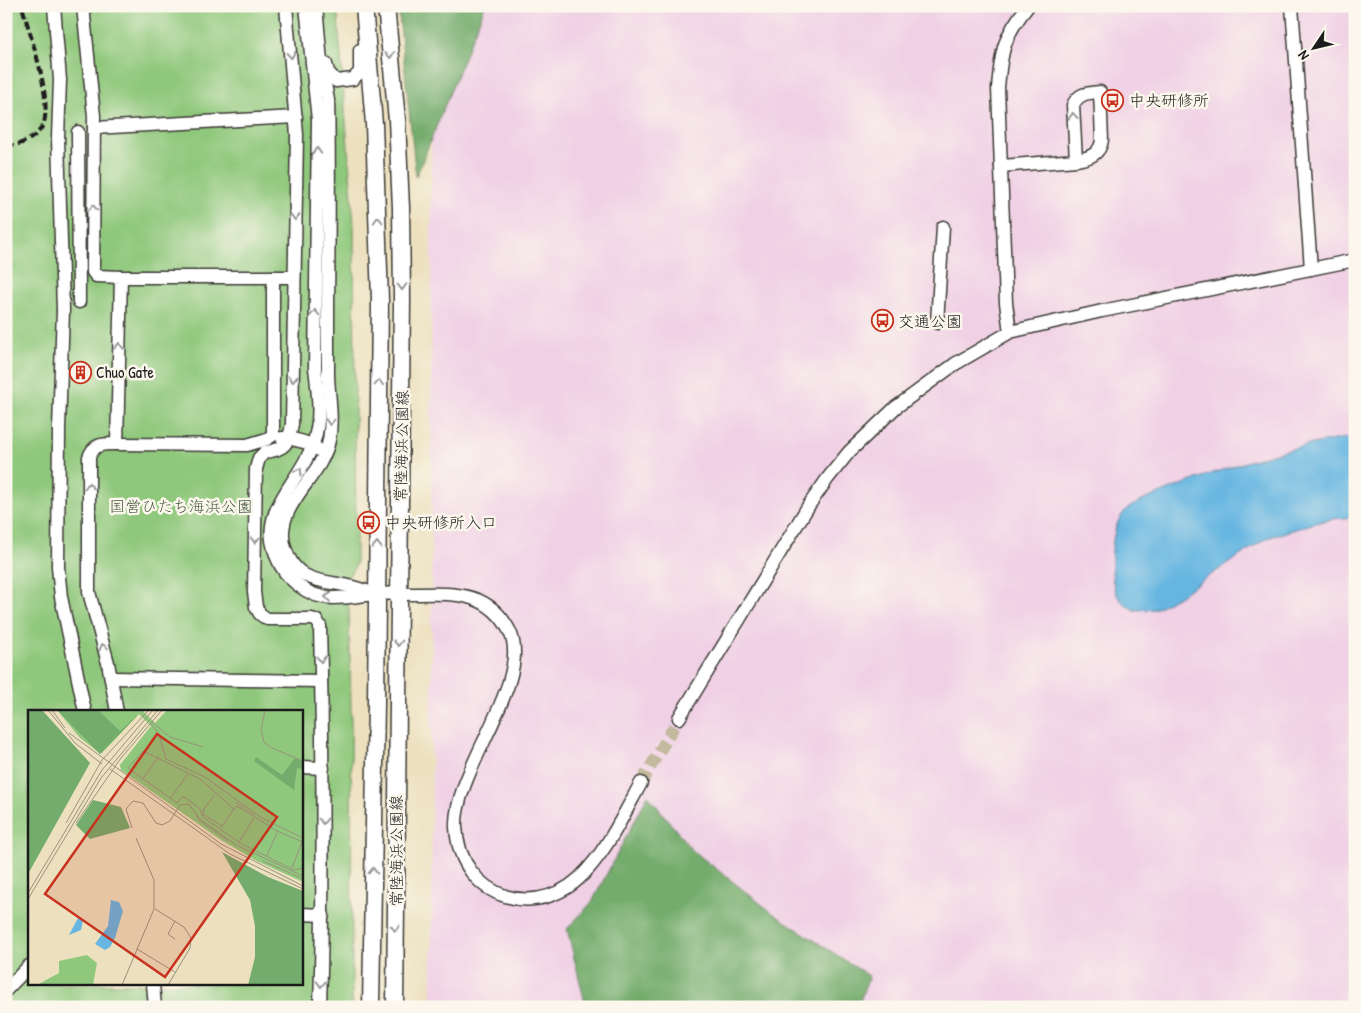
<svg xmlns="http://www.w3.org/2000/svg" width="1361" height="1013" font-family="'Patrick Hand','Klee One',sans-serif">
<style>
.built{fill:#f0d0e5}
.green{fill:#8fc87c;stroke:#56724c;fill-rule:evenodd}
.forest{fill:#73ac6c;stroke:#486444}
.water{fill:#66b6e1;stroke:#41697e}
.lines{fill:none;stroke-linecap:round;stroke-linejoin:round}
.minor-tunnel{stroke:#c2b99e;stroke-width:12;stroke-dasharray:12 6;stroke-linecap:butt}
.minor-casing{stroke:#3b3934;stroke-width:15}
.major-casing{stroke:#3b3934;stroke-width:19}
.minor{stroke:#fff;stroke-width:12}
.major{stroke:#fff;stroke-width:16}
.rail{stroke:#1c1c1c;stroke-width:4;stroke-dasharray:8 4;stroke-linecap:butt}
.oneway{stroke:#999}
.labels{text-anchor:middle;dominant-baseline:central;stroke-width:5;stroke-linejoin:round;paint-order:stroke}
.poi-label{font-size:16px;fill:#1c1c1c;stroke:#fbf7ec;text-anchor:start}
.street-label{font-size:16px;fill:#1c1c1c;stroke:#fbf7ec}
.park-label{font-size:16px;fill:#44583e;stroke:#fbf7ec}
.inset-road{fill:none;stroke:#99927d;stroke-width:1}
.view{fill:#c8321e;fill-opacity:0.15;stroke:#c8321e;stroke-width:2.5}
.inset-edge{fill:none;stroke:#1c1c1c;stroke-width:2.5}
</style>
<rect width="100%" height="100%" fill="#fbf7ec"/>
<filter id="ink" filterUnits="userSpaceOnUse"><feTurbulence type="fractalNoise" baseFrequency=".02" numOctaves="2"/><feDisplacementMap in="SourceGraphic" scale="10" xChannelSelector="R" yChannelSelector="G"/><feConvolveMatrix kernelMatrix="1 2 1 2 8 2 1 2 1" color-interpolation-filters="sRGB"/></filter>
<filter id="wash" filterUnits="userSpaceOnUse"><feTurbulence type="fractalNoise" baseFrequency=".0096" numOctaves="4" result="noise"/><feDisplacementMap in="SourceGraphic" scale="20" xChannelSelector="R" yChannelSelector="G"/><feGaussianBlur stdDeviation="1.12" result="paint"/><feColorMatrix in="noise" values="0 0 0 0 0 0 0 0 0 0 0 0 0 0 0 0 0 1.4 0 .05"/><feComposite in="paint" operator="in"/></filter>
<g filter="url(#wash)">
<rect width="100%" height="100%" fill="#ece0be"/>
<path class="built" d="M 431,6 L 1355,6 L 1355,1007 L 432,1007 Z"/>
<path class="green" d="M 6,6 L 337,6 L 354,225 L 356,564 L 347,579 L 346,586 L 349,611 L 351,707 L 352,1007 L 6,1007 ZM 29,712 L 301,712 L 301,984 L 29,984 Z"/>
<g class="forest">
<path d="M 398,6 L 485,6 L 416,177 Z"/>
<path d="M 648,795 L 691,849 L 774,914 L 869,976 L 858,1007 L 586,1007 L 567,929 L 592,902 Z"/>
</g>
<path class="water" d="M 1355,437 L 1355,517 L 1332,519 L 1312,524 L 1267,538 L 1177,597 L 1155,609 L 1134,610 C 1130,607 1122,603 1119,598 C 1112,588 1112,574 1112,562 C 1111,546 1114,523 1125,511 C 1133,503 1155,496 1166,491 C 1226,467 1290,445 1355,437 Z"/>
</g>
<g filter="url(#ink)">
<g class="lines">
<g class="minor-tunnel">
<path d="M 77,378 L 83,378"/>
<path d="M 641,783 L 679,718"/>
</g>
<defs>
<g id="minor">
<path d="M 54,6 L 60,80 L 58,138 L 63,310 L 59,428 L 58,567 L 61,597 L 85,712"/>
<path d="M 83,6 L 94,116 L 93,272 L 96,276 L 121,277 L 117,444 C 104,444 94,443 89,457 L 89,592 L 108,663 L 117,712"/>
<path d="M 286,6 L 297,135 L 292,424 C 289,443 285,450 265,452 L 259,458 L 256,469 L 254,592 L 256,607 L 260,614 L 267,619 L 312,619 L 317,621 L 320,626 C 323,753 324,880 320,1007"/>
<path d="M 306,6 L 318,120 L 315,368 C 318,394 322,419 313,444 C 301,480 261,508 274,549 C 277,560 282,570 290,578 C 319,607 341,597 376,594 C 390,593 405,594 419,594 C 457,593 491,593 510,632 C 533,681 453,772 456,827 C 460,901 542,924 588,869 C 610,844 625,812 641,783"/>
<path d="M 316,6 L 321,62 L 328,100 C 330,178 328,256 328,334 C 328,348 328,362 328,376 C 329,397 333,419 329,440 C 322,479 272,505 285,548 C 296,583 321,580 349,586 C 356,588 363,590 370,592"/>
<path d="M 1292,6 L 1311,269"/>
<path d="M 326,64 L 328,72 L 336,81 L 353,79 L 360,72 L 360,50"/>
<path d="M 94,128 L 296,117"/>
<path d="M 78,132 L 79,302"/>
<path d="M 1001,166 L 1076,160 C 1090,158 1100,154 1102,140 L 1100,92 C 1087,93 1079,93 1073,105 L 1076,160"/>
<path d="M 121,277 L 294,277"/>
<path d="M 937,323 L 943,227"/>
<path d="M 1010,332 L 1006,303 L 998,88 C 1001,51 1004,35 1028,6"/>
<path d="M 282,438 C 295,439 309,442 319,450"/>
<path d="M 117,444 L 247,445 L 267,439 L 273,435 L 273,277"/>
<path d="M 111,678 L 321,681"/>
<path d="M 679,718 L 809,505 L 828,478 L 849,452 L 895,408 L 955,364 L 1010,332 L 1102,311 L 1355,260"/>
<path d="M 301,767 L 323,768"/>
<path d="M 301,914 L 323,915"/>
<path d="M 153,984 L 155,1007"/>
<path d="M 6,990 L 29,966"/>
</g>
<g id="major">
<path d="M 364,6 L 374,124 L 380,300 L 376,703 L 371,1007"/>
<path d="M 386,6 L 397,120 L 401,208 L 402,298 L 395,1007"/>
</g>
</defs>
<use href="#minor" class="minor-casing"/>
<use href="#major" class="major-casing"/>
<use href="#minor" class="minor"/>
<use href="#major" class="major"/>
<path class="rail" d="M 6,145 C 14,146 21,144 28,140 C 34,137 39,132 42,127 C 55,104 29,32 22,6"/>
</g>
<defs><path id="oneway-chevron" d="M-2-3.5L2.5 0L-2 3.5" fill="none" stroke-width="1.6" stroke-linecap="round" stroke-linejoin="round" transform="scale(1.25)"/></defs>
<g class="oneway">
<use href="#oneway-chevron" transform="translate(291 55) rotate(85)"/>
<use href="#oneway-chevron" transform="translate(390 55) rotate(85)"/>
<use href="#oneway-chevron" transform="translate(1073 116) rotate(-94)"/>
<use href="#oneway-chevron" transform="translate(317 151) rotate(-88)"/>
<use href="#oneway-chevron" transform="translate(93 208) rotate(-90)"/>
<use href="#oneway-chevron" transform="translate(295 217) rotate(91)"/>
<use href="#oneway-chevron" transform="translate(378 220) rotate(-91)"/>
<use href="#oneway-chevron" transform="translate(402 287) rotate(89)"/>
<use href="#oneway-chevron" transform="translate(315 313) rotate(-90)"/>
<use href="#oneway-chevron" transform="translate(119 346) rotate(-89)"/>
<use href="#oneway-chevron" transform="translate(293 379) rotate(91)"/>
<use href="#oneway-chevron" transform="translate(379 383) rotate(-90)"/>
<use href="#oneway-chevron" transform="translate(330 422) rotate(92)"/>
<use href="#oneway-chevron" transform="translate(299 471) rotate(-59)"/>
<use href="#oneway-chevron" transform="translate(89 486) rotate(-90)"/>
<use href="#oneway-chevron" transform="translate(255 540) rotate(91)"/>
<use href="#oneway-chevron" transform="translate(377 545) rotate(-89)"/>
<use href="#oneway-chevron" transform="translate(328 597) rotate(-173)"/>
<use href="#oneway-chevron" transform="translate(398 643) rotate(91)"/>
<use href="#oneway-chevron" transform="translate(103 647) rotate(-105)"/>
<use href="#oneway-chevron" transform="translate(321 659) rotate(89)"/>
<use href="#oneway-chevron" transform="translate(323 821) rotate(90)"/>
<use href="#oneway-chevron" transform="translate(373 871) rotate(-89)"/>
<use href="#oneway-chevron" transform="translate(395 928) rotate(90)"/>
<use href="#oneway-chevron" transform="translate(321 984) rotate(92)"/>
</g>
</g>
<defs>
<symbol id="bus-ring" viewBox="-11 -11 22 22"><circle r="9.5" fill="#fbf7ec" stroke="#c8321e" stroke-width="1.5"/><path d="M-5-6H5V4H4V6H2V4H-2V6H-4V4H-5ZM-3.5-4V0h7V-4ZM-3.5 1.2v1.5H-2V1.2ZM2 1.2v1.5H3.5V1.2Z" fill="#c8321e"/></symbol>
<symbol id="building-ring" viewBox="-11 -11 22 22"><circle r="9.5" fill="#fbf7ec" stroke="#c8321e" stroke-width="1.5"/><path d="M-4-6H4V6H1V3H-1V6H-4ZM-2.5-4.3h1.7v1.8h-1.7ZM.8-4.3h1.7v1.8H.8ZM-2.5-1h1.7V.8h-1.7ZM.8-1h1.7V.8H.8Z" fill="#c8321e"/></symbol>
</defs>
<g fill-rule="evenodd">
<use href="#bus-ring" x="1100" y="88" width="25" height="25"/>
<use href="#bus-ring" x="870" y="308" width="25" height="25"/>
<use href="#building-ring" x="68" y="360" width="25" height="25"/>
<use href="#bus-ring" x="356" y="510" width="25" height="25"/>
</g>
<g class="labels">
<g class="poi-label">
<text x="1129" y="100">中央研修所</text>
<text x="898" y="321">交通公園</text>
<text x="96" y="372">Chuo Gate</text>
<text x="385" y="522">中央研修所入口</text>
</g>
<g class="street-label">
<text transform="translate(401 446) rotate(-89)">常陸海浜公園線</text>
<text transform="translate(396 851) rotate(-90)">常陸海浜公園線</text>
</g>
<g class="park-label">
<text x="181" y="506">国営ひたち海浜公園</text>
</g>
</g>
<g transform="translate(28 710)">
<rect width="275" height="275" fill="#ece0be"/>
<path d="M 29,0 L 114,0 L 127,13 L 139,0 L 275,0 L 275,172 L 229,151 L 193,130 L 93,60 L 92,55 L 123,16 L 111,4 L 73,44 L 52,28 ZM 59,245 L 69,253 L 65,275 L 9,275 L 31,263 L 31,251 Z" fill="#8fc87c"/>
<path d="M 14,0 L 62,53 L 0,164 L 0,1 ZM 29,0 L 70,0 L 92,21 L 111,4 L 72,44 ZM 228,47 L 254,65 L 267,48 L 275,52 L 275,59 L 269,58 L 266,80 L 226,51 ZM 65,90 L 93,97 L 102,118 L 62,129 L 48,115 ZM 194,142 L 240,167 L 275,181 L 275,275 L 220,275 L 227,247 L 227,216 L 222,190 Z" fill="#73ac6c"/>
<path d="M 83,190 L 91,192 L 95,201 L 87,228 L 82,237 L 77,240 L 67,234 L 80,216 ZM 50,208 L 55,210 L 53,220 L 41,225 Z" fill="#66b6e1"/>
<path class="inset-road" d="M 20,0 L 47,33 L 74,54M 24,0 L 37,18M 73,0 L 92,0M 237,0 L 233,20 L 236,32 L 244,38 L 275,51M 124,12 L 142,27 L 175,37M 122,13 L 131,24 L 138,49 L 177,67 L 234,108 L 275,128M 41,23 L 193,134 L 275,176M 82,59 L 202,144 L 275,179M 114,70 L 131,46M 142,89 L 160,64M 207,92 L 227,105M 176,99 L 175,104 L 194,116M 175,100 L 187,85M 166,101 L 172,111 L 200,131M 38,113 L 74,50 L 120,1M 48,113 L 93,48 L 134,0M 104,118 L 98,99 L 105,91 L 115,93 L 128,113 L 134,115 L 142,111 L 152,95 L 161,94 L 172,109 L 208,135 L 275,166M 193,118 L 206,99M 211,132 L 226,108M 275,132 L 249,121 L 209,96 L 206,99 L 172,69 L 115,41 L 100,58 L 149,93 L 154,87 L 158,88 L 172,99 L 175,107 L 212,133 L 266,160 L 275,158M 238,147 L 250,121M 235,151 L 275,169M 264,158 L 274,132M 0,183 L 74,60 L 125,0M 0,189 L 73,68 L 130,0M 127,199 L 156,217 L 163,228 L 162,238 L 140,275M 147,211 L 140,224 L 147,229M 109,239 L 147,262M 94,275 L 126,199 L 126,170 L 108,128"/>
<path class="view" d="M 129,24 L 249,107 L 137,267 L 17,184 Z"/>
<rect width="275" height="275" class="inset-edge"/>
</g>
<rect width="1361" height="1013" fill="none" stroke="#fbf7ec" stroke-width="25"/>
<g transform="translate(1314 48) rotate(235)" stroke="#fbf7ec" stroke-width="4" paint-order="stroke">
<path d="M0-4L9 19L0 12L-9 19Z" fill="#1c1c1c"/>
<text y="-8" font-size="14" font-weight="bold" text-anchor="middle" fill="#1c1c1c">N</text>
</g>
</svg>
